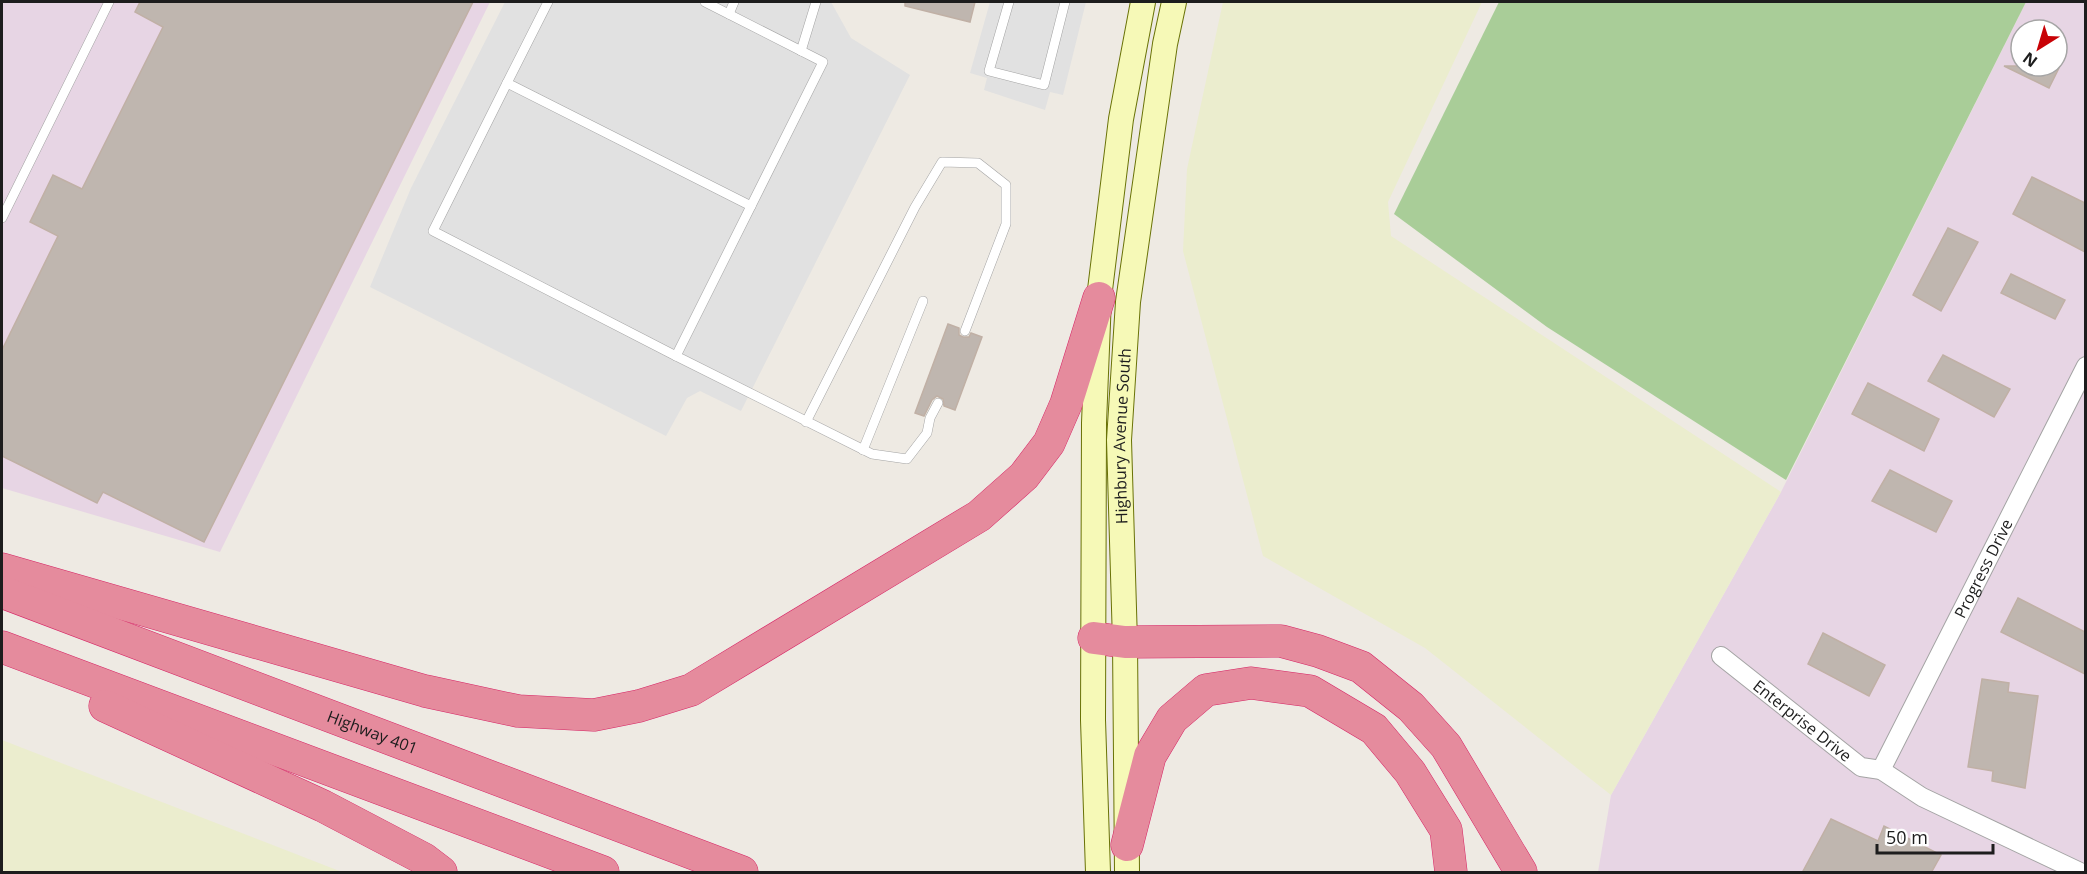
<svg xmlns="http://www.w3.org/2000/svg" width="2087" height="874" font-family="'Open Sans',sans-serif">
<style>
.industrial{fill:#e7d5e4;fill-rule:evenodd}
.farmland{fill:#ebedce}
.forest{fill:#a9cd98}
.parking{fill:#e1e1e1}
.building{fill:#bfb6af;stroke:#c0b0a5;stroke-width:1.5}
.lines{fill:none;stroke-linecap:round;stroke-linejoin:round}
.lane-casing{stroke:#a4a4a4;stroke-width:10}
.street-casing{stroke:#a4a4a4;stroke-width:20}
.secondary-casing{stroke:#697206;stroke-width:26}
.highway-casing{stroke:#d62666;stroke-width:33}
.lane{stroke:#fff;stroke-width:9}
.street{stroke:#fff;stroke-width:18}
.secondary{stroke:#f6f9b7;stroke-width:24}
.highway{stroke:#e58b9d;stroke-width:32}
.labels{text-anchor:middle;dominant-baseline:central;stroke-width:4.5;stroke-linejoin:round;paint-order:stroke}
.street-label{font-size:16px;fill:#1d1d1d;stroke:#fff}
</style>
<rect width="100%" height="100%" fill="#eeeae3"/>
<g class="industrial">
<path d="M 2,2 L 490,2 L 220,552 L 2,488 Z"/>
<path d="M 2026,2 L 2085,2 L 2085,872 L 1598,872 L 1611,795 L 1781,492 ZM 2021,30 L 2057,30 L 2057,66 L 2021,66 Z"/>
</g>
<g class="farmland">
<path d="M 1223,2 L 1482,2 L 1388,202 L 1391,236 L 1781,492 L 1611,795 L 1425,648 L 1263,556 L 1183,251 L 1187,169 Z"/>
<path d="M 2,740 L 342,872 L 2,872 Z"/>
</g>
<path class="forest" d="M 1499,2 L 2026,2 L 1786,480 L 1547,327 L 1394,214 Z"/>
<g class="parking">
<path d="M 505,2 L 831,2 L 851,38 L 910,75 L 741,411 L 700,391 L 687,398 L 666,436 L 370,287 L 411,188 Z"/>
<path d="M 990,2 L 1086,2 L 1063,95 L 1050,92 L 1045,110 L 984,90 L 987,78 L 970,73 Z"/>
</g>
<g class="building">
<path d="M 140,2 L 473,2 L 204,542 L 103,492 L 97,503 L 2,456 L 2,350 L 58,236 L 30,222 L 53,175 L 82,189 L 163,27 L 135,12 Z"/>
<path d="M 905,2 L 975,2 L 970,22 L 905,6 Z"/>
<path d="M 2004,66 L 2060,66 L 2049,88 Z"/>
<path d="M 2032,177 L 2085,203 L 2085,252 L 2013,214 Z"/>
<path d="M 1948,228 L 1978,242 L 1941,311 L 1913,295 Z"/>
<path d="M 2011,274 L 2065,300 L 2055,319 L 2001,293 Z"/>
<path d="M 948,324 L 959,328 L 959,335 L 963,337 L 969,337 L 971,333 L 982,337 L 955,410 L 944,406 L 943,399 L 937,396 L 932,400 L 924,416 L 915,413 Z"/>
<path d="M 1943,355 L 2010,389 L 1994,417 L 1928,381 Z"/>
<path d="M 1868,383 L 1939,419 L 1924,451 L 1852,414 Z"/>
<path d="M 1890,470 L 1952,501 L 1936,532 L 1872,501 Z"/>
<path d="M 2018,598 L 2085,632 L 2085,674 L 2001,632 Z"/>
<path d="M 1823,633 L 1885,665 L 1869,696 L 1808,664 Z"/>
<path d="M 1982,679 L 2009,683 L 2008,692 L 2038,696 L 2025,788 L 1992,781 L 1993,771 L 1968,767 Z"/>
<path d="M 1831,819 L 1878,841 L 1884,826 L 1941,855 L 1931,873 L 1802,873 Z"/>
</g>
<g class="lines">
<defs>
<g id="lane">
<path d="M 548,2 L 507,83 L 751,206"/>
<path d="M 705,2 L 823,62 L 676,356 L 872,454 L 907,459 L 927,433 L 930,418 L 938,403"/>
<path d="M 1009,2 L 989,71 L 1044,85 L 1065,2"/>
<path d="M 729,14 L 734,2"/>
<path d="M 801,51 L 816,2"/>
<path d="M 507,83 L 433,231 L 676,356"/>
<path d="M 2,218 L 109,2"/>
<path d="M 806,422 L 915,207 L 942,162 L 978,163 L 1006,185 L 1006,224 L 965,331"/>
<path d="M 863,450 L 923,301"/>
</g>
<g id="street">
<path id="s1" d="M 1721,656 L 1861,767 L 1881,770 L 1922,797 L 2080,872"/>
<path id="s2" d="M 1881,770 L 2086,366"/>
</g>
<g id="secondary">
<path d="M 1098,872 L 1093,720 L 1094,423 L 1099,298 L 1121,119 L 1143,2"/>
<path id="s3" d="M 1127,872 L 1125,642 L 1119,440 L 1128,302 L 1165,44 L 1174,2"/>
</g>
<g id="highway">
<path d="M 2,569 L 425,691 L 518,711 L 594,715 L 639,706 L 691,690 L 979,516 L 1024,476 L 1049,443 L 1066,404 L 1099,298"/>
<path id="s4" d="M 2,592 L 742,872"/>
<path d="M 1094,638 L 1125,642 L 1281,641 L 1318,651 L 1361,667 L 1411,707 L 1446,746 L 1521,872"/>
<path d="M 2,647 L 603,872"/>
<path d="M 105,706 L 323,806 L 424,859 L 441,872"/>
<path d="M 1127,845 L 1150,756 L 1172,719 L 1206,690 L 1251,683 L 1310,691 L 1374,729 L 1410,772 L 1446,830 L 1451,872"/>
</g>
</defs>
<use href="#lane" class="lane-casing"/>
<use href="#street" class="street-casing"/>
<use href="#secondary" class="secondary-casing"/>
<use href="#highway" class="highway-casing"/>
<use href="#lane" class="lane"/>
<use href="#street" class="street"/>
<use href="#secondary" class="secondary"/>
<use href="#highway" class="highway"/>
</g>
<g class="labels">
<g class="street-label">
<text stroke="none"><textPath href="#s3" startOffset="436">Highbury Avenue South</textPath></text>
<text stroke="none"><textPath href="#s2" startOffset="226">Progress Drive</textPath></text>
<text stroke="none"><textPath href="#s1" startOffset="104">Enterprise Drive</textPath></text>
<text stroke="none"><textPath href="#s4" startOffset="396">Highway 401</textPath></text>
</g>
</g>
<rect width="2087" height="874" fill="none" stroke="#1d1d1d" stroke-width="6"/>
<g transform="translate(2039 48) rotate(217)"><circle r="28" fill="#ffffff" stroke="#a5a5a5" stroke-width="1.5"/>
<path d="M0-4.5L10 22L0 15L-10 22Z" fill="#c80206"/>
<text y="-9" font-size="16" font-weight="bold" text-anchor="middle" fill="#1d1d1d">N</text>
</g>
<path d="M1877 844v9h116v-9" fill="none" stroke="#1d1d1d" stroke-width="3"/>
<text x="1886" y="844" font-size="18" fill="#1d1d1d" stroke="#ffffff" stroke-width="4.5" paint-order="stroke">50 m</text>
</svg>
